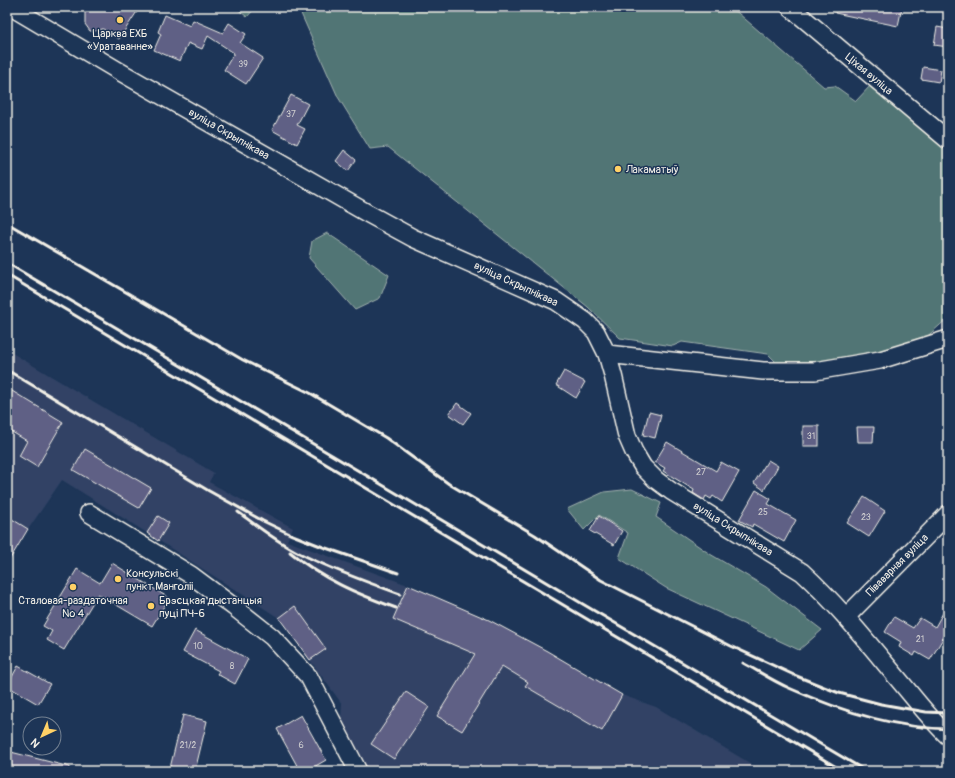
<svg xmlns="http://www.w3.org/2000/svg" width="955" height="778" font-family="Pangolin,sans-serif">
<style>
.built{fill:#304265}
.green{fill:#517474;stroke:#a2b2ae}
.building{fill:#5e6085;stroke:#f4f1e8}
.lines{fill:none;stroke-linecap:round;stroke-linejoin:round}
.minor-casing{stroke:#f4f1e8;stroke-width:20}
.minor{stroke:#1d3557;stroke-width:17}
.rail{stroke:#f4f1e8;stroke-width:3}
.poi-dot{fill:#ffd166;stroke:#1d3557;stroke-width:1.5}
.labels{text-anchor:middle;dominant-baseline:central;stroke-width:3;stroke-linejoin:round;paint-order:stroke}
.number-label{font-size:9px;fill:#cecdcf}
.poi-label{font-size:11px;fill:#f4f1e8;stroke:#1d3557;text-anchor:start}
.street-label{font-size:11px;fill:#f4f1e8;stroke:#1d3557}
</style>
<rect width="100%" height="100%" fill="#1d3557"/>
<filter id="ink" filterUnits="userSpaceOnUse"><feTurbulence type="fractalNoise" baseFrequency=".025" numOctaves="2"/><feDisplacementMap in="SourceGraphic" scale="8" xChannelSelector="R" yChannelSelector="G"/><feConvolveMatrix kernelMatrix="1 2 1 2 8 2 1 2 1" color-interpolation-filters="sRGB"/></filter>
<g filter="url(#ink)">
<path class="built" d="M 7,350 L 214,473 L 209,482 L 293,528 L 287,541 L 408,585 L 489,620 L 546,651 L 622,695 L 656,707 L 763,771 L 369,771 L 341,720 L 342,704 L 279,618 L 147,533 L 62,480 L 7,560 Z"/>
<g class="green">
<path d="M 235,7 L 256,7 L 247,17 Z"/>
<path d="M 296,7 L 731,7 L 824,87 L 835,86 L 856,101 L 871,85 L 948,150 L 948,318 L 922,341 L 858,359 L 778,364 L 768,354 L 682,342 L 673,346 L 620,338 L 588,307 L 388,147 L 370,149 L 338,97 L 299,9 Z"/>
<path d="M 327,233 L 389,275 L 380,298 L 355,310 L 309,258 L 312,241 Z"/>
<path d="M 632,489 L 661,503 L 656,517 L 710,554 L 766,587 L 822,630 L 799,650 L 666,588 L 619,558 L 628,533 L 599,515 L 584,530 L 567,509 L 604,492 Z"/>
</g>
<g class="building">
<path d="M 85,7 L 140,7 L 119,39 L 103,29 L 95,31 L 90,31 L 85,24 Z"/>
<path d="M 836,7 L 902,7 L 898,26 L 835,13 Z"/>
<path d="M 165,15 L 190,26 L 193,20 L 223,33 L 229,23 L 246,34 L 240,43 L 263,58 L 246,84 L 224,70 L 234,53 L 208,36 L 202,49 L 188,43 L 180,61 L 154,50 L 161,34 L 158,32 Z"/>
<path d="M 937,27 L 948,29 L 948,47 L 934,45 Z"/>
<path d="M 923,67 L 941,70 L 939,82 L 921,79 Z"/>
<path d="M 291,95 L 308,104 L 297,125 L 305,129 L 297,144 L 272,130 Z"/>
<path d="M 344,150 L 356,160 L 348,171 L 336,161 Z"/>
<path d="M 564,371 L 585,382 L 576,398 L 556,385 Z"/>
<path d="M 7,388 L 63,422 L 37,467 L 19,456 L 27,441 L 7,429 Z"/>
<path d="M 457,403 L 471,413 L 463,424 L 449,414 Z"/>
<path d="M 649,412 L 661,415 L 655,438 L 643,435 Z"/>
<rect x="803" y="426" width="16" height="20"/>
<path d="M 857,427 L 874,427 L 873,442 L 858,442 Z"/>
<path d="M 667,442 L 716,471 L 721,462 L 739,472 L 722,502 L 713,496 L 711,499 L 706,496 L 704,500 L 693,493 L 694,490 L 663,471 L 665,468 L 655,462 Z"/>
<path d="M 85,449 L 151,488 L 139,508 L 73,470 Z"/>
<path d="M 768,460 L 778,466 L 764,490 L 754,483 Z"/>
<path d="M 756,490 L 771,499 L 768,504 L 796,520 L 784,542 L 753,524 L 752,527 L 739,520 Z"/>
<path d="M 864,497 L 885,511 L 869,537 L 847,523 Z"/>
<path d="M 7,516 L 28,529 L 7,564 Z"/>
<path d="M 158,516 L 169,523 L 158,541 L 147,533 Z"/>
<path d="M 599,516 L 622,531 L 614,545 L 590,531 Z"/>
<path d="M 112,563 L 169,598 L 152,626 L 98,594 L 64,650 L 47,640 L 52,631 L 43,626 L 77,569 L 100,583 Z"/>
<path d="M 408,585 L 489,620 L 547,651 L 622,695 L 602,731 L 525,686 L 528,682 L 502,666 L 462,731 L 437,716 L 475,654 L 393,619 Z"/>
<path d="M 948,604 L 948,630 L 930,660 L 916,652 L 914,656 L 899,647 L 901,642 L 885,632 L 894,617 L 913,628 L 920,618 L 935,627 Z"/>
<path d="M 295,606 L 326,649 L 310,660 L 279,618 Z"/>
<path d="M 195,630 L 248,659 L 235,684 L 217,674 L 219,671 L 183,652 Z"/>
<path d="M 18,666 L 50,684 L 38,704 L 7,686 Z"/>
<path d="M 406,692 L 429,707 L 394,759 L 371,744 Z"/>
<path d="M 183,715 L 207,721 L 195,771 L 181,771 L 170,768 Z"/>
<path d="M 301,715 L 326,760 L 307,771 L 300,771 L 277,729 Z"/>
<path d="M 7,751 L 70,767 L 69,771 L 7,771 Z"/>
</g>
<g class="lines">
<defs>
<g id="minor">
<path d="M 11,7 L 117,70 L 367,213 L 413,238 L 556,301 L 585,321 L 596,332 L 607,354 L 613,375 L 627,436 L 634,452 L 643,467 L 656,480 L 671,491 L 802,572 C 838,605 868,643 899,680 C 915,699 930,719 948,736"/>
<path d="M 790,7 L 948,140"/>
<path d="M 607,354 L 763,371 L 815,371 L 880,360 L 948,339"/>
<path d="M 89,513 L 191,575 L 234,607 L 272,637 L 309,677 L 358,771"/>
<path d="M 846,617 L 948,514"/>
</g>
</defs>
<use href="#minor" class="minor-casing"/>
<use href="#minor" class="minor"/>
<g class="rail">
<path d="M 7,223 L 243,360 L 310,393 L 386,438 L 449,484 L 535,535 L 601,580 L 731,646 L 794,675 L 839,693 L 881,704 L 926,712 L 948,713"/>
<path d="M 7,263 C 198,376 390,489 581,603 C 676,659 771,714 866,771"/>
<path d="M 7,275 L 843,771"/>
<path d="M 7,370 L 209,491 L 263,521 L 290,534 L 323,547 L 398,573"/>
<path d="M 238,512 C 257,526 277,542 299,553 C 331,569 366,582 400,594"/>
<path d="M 290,552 C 324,580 355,593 396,608"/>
<path d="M 743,663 C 758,671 773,681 789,688 C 838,710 893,728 948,729"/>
</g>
</g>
</g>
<g class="poi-dot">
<circle cx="120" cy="20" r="4"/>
<circle cx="618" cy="169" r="4"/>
<circle cx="118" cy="579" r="4"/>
<circle cx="73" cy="587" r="4"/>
<circle cx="151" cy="606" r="4"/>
</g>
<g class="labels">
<g class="number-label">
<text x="243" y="64">39</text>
<text x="291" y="114">37</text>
<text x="811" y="436">31</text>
<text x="701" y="472">27</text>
<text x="763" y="512">25</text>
<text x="866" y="517">23</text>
<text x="920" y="639">21</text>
<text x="198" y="646">10</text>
<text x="232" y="666">8</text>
<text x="188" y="745">21/2</text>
<text x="301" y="745">6</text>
</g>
<g class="poi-label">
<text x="120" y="33" text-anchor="middle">Царква ЕХБ<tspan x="120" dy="13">«Уратаванне»</tspan></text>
<text x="626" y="169">Лакаматыў</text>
<text x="126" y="573">Консульскі<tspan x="126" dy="13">пункт Манголіі</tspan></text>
<text x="73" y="600" text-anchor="middle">Сталовая-раздаточная<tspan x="73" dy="13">№ 4</tspan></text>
<text x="159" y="600">Брэсцкая дыстанцыя<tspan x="159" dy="13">пуці ПЧ-6</tspan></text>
</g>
<g class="street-label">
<text transform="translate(869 74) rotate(40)">Ціхая вуліца</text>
<text transform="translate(229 134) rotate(30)">вуліца Скрыпнікава</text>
<text transform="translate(516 284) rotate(25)">вуліца Скрыпнікава</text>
<text transform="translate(733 529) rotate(32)">вуліца Скрыпнікава</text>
<text transform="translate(897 565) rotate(-45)">Піваварная вуліца</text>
</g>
</g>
<rect width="955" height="778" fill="none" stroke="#1d3557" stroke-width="24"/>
<rect x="12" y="12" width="931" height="754" fill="none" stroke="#f4f1e8" stroke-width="1.5" filter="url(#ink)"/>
<g transform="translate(42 736) rotate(224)"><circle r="19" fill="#1d3557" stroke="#738091"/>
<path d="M0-3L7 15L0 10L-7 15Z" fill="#ffd166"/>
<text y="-6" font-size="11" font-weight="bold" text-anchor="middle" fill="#f4f1e8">N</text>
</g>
</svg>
